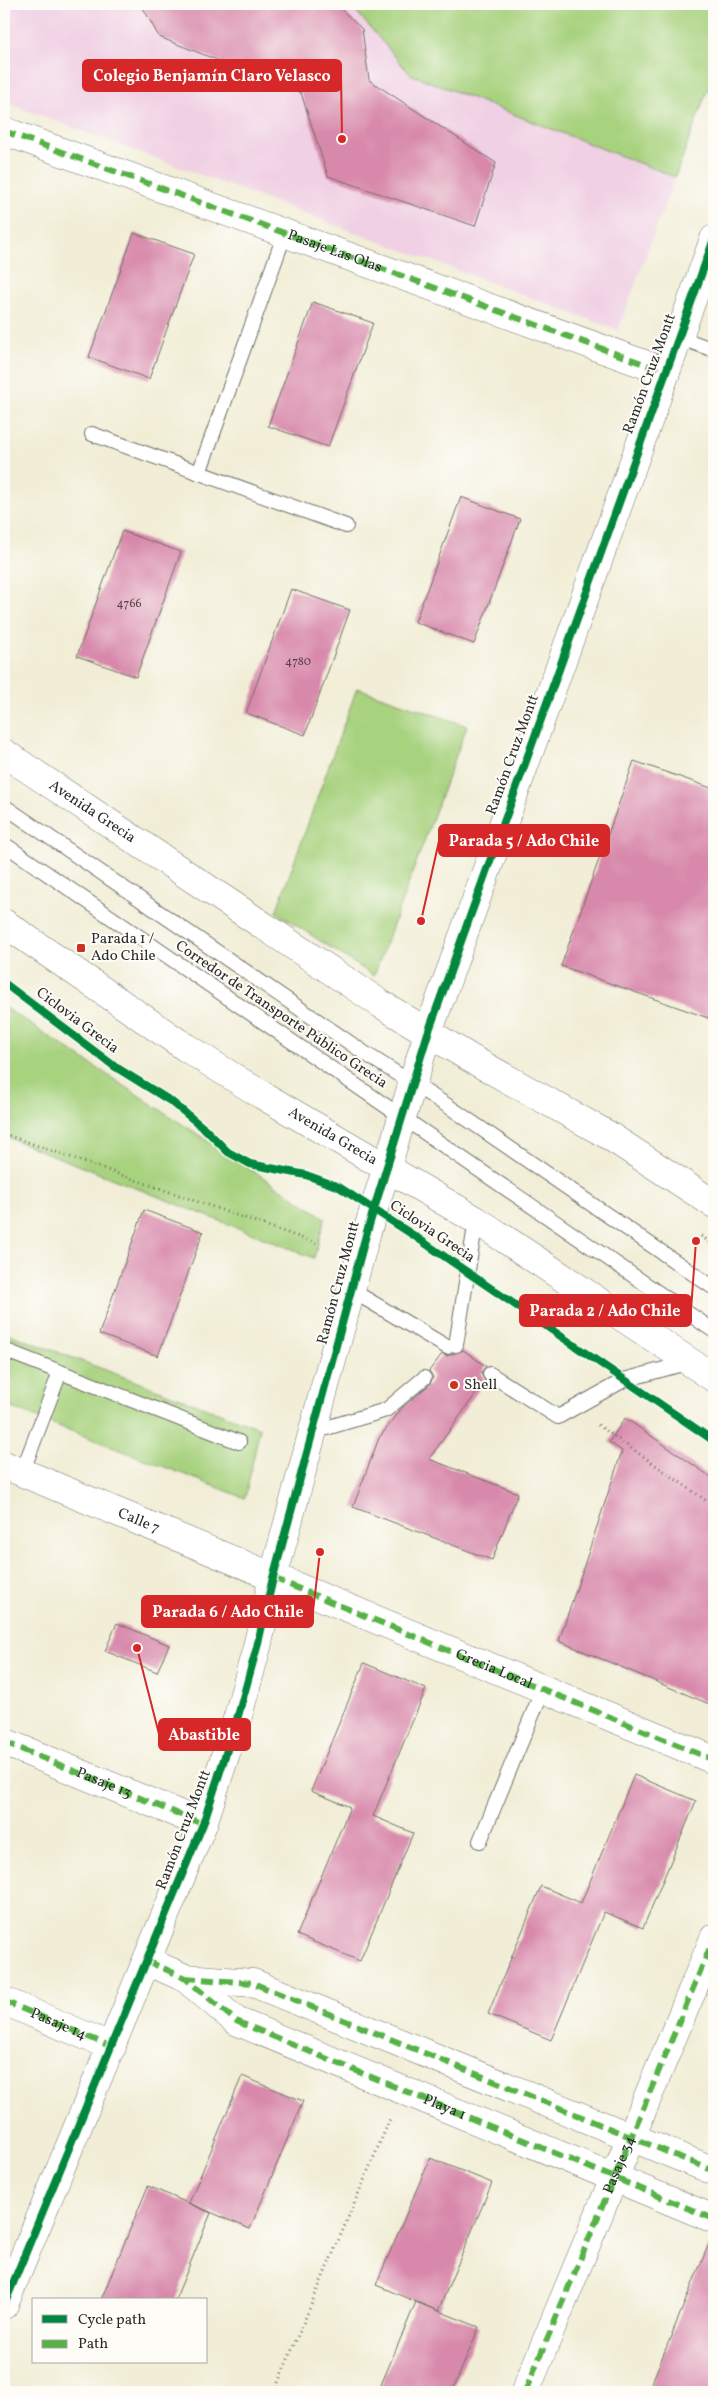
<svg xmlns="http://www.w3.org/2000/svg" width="718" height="2396" font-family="Vollkorn,serif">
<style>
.built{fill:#f0d0e4}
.green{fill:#a7d27e;stroke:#697e54}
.building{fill:#d889ab}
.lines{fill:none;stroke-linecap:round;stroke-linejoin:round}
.lane-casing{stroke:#706f67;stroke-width:16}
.street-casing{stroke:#706f67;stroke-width:29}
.secondary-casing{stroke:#706f67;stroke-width:29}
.primary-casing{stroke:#706f67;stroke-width:29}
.path{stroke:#706f67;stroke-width:3;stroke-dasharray:1 4;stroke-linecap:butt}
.lane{stroke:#fff;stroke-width:14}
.street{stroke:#fff;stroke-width:28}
.secondary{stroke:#fff;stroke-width:28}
.primary{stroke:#fff;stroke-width:28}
.quiet{stroke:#56b246;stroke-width:6;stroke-dasharray:12 6;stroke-linecap:butt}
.cycleway-casing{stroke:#fdfcf7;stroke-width:11}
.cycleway{stroke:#00873e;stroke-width:8}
.poi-dot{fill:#c8321e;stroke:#fdfcf7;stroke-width:2}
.labels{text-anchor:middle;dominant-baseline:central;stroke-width:4;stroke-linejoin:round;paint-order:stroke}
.number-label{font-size:12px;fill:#56424b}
.street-label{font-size:15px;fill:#2b2b2b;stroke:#fdfcf7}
.poi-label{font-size:15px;fill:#2b2b2b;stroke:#fdfcf7;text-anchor:start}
.leader{fill:none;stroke:#d62828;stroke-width:2}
.callout-dot{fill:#d62828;stroke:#fdfcf7;stroke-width:2}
.callout{fill:#d62828;stroke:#d62828;stroke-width:2}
.callout-label{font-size:16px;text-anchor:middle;font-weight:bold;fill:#fff}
</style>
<rect width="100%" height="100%" fill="#fdfcf7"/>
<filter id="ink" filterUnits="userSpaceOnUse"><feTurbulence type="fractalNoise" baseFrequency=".02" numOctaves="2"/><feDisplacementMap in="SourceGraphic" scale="10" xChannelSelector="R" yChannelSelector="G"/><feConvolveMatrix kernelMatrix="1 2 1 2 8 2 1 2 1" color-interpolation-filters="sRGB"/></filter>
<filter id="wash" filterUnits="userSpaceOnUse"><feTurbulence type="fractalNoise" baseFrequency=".0096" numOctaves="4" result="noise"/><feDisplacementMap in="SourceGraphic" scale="20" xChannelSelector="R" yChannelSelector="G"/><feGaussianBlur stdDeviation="1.12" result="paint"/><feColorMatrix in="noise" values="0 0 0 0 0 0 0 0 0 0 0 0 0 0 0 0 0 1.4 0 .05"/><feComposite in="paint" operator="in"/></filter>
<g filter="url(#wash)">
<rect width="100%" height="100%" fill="#f1edd6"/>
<path class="built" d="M 4,4 L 350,4 L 410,74 L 675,177 L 618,330 L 4,102 Z"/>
<g class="green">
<path d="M 350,4 L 714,4 L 714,73 L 675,177 L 410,74 Z"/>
<path d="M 357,688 L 467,726 L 374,976 L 276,912 Z"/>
<path d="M 4,1007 L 325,1218 L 314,1258 L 4,1136 Z"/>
<path d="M 4,1332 L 260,1428 L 245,1498 L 4,1405 Z"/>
</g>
<g id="blocks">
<g class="building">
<path d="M 141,4 L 336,4 L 362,29 L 369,80 L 496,163 L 475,226 L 328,176 L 301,93 L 159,37 Z"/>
<path d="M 134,233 L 194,254 L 149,379 L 89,357 Z"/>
<path d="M 313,302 L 373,323 L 328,447 L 268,426 Z"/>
<path d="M 461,497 L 520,519 L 474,644 L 415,622 Z"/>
<path d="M 122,531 L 181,552 L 136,677 L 77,656 Z"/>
<path d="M 291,589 L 350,610 L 305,735 L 246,713 Z"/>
<path d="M 634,761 L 714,789 L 714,1020 L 561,966 Z"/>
<path d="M 144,1210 L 203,1232 L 158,1356 L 99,1334 Z"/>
<path d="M 463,1350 L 486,1366 L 481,1373 L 485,1381 L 429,1459 L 518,1493 L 492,1560 L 353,1507 L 379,1438 L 402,1408 L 430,1384 L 433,1377 L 429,1371 L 442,1354 L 447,1356 Z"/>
<path d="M 625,1418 L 714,1479 L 714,1706 L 559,1641 L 622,1451 L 609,1442 Z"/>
<path d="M 117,1623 L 169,1645 L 157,1672 L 105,1651 Z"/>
<path d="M 364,1663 L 426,1689 L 373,1816 L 413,1833 L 360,1961 L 297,1935 L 350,1807 L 311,1791 Z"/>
<path d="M 634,1775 L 696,1801 L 643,1928 L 604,1912 L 551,2040 L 488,2014 L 541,1886 L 581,1903 Z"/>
<path d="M 242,2076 L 303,2101 L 250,2229 L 189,2203 Z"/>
<path d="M 430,2158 L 492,2183 L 438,2311 L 376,2285 Z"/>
<path d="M 148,2186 L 211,2213 L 175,2300 L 101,2300 Z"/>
<path d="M 713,2234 L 714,2392 L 648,2392 Z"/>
<path d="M 416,2302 L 479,2327 L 452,2392 L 378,2392 Z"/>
</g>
</g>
</g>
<g filter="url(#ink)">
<use href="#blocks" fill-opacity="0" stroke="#706f67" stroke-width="1"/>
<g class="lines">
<defs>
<g id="lane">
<path d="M 678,337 L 714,350"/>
<path d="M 92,434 L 346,526"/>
<path d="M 199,473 L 285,233"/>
<path d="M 4,806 L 366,1054 L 448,1106 L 714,1288"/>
<path d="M 4,844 L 714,1331"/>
<path d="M 351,1290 L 447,1347"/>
<path d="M 456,1345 L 476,1220"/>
<path d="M 4,1350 L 239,1442"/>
<path d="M 490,1374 L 558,1417 L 624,1380 L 690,1362"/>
<path d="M 313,1432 L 386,1410 L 424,1378"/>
<path d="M 22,1473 L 60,1372"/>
<path d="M 480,1841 L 543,1689"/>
</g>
<g id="street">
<path id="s1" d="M 4,131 L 666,372"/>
<path id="s2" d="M 4,1465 L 714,1760"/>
<path d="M 4,1742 L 203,1824"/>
<path id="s3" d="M 147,1961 L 185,1978 L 236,2021 L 714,2219"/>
<path d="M 185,1978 L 253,1983 L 714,2171"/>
<path d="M 4,2001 L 112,2047"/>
<path id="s4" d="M 525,2392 L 714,1938"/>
</g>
<path id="secondary" d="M 4,2305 L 203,1824 L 238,1716 L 257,1647 L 273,1578 L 366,1235 L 428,1033 L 714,239"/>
<g id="primary">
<path id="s5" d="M 4,753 L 381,1004 L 470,1058 L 608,1135 L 714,1204"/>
<path id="s6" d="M 4,923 L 185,1047 L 262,1095 L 476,1220 L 714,1378"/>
</g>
</defs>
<use href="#lane" class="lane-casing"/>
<use href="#street" class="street-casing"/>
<use href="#secondary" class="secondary-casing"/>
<use href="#primary" class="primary-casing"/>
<g class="path">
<path d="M 4,1134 L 316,1243"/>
<path d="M 701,1236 L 714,1245"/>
<path d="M 598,1425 L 714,1506"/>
<path d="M 274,2392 L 390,2119"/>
</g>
<use href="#lane" class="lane"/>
<use href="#street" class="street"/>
<use href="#secondary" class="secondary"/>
<use href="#primary" class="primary"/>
<g class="quiet">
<path d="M 4,131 L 666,372"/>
<path id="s7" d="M 273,1578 L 714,1760"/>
<path id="s8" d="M 4,1742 L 203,1824"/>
<path d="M 147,1961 L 185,1978 L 236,2021 L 714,2219"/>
<path d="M 185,1978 L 253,1983 L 714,2171"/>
<path id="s9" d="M 4,2001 L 112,2047"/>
<path d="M 525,2392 L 714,1938"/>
</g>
<defs>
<g id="cycleway">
<path d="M 4,983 L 114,1066 L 172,1102 L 206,1130 L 228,1152 L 250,1164 L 306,1175 L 339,1187 L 413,1235 L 714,1441"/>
<path d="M 4,2305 L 203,1824 L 238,1716 L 257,1647 L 273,1578 L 366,1235 L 428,1033 L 714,239"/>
</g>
</defs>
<use href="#cycleway" class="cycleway-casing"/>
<use href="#cycleway" class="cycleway"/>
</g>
</g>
<g class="poi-dot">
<rect x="76" y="943" width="10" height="10" rx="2.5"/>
<circle cx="454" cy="1385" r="5"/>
</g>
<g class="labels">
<g class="number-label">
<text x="129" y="604">4766</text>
<text x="298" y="662">4780</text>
</g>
<g class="street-label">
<text stroke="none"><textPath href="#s1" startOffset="352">Pasaje Las Olas</textPath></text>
<text transform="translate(650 374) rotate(-70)">Ramón Cruz Montt</text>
<text transform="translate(513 755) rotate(-70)">Ramón Cruz Montt</text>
<text stroke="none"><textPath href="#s5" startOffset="106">Avenida Grecia</textPath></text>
<text transform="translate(281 1015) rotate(34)">Corredor de Transporte Público Grecia</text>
<text transform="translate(77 1021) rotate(37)">Ciclovia Grecia</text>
<text stroke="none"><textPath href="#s6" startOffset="392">Avenida Grecia</textPath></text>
<text transform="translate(432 1232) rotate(34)">Ciclovia Grecia</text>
<text transform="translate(339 1283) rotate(-75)">Ramón Cruz Montt</text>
<text stroke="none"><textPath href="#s2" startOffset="146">Calle 7</textPath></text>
<text stroke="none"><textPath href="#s7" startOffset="239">Grecia Local</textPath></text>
<text stroke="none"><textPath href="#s8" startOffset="108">Pasaje 13</textPath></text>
<text transform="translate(184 1830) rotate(-69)">Ramón Cruz Montt</text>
<text stroke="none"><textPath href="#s9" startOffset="59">Pasaje 14</textPath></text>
<text stroke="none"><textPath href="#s3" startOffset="334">Playa 1</textPath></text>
<text stroke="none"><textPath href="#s4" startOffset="246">Pasaje 34</textPath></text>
</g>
<g class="poi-label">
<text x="91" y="939">Parada 1 /<tspan x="91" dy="17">Ado Chile</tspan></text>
<text x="464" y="1385">Shell</text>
</g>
</g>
<path class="leader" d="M342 139L341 75M421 921L439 841M696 1241L691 1310M320 1552L313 1611M137 1648L159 1734"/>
<g class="callout-dot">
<circle cx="342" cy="139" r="5"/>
<circle cx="421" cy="921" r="5"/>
<circle cx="696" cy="1241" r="5"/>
<circle cx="320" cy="1552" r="5"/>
<circle cx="137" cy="1648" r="5"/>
</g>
<g class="callout">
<rect x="83" y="60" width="258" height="31" rx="5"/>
<rect x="439" y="825" width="170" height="31" rx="5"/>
<rect x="520" y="1295" width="171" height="31" rx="5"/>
<rect x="142" y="1596" width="171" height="31" rx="5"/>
<rect x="159" y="1719" width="91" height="31" rx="5"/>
</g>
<g class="callout-label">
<text x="212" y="81">Colegio Benjamín Claro Velasco</text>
<text x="524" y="846">Parada 5 / Ado Chile</text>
<text x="605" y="1316">Parada 2 / Ado Chile</text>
<text x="228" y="1617">Parada 6 / Ado Chile</text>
<text x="204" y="1740">Abastible</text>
</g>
<rect width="718" height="2396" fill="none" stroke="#fdfcf7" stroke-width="20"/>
<rect x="32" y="2298" width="175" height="65" fill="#fdfcf7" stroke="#a9a8a5"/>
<rect x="42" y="2315" width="25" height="8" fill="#00873e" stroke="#a9a8a5"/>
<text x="78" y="2324" font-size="15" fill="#2b2b2b">Cycle path</text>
<rect x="42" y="2340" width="25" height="8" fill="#56b246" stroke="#a9a8a5"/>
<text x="78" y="2348" font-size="15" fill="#2b2b2b">Path</text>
</svg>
